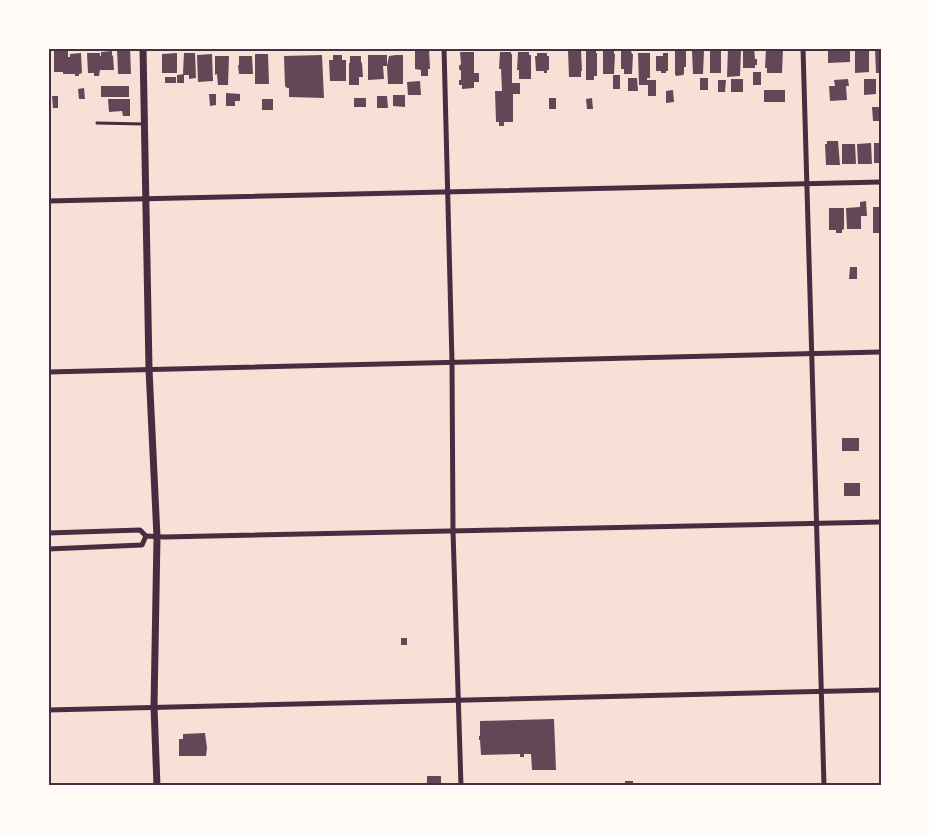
<svg xmlns="http://www.w3.org/2000/svg" width="929" height="834" font-family="'Archivo Narrow',sans-serif">
<style>
.building{fill:#644757}
.lines{fill:none;stroke-linecap:round;stroke-linejoin:round}
.service{stroke:#4a2c40;stroke-width:3}
.minor{stroke:#4a2c40;stroke-width:5}
.tertiary{stroke:#4a2c40;stroke-width:7}
.neatline{fill:none;stroke:#4a2c40;stroke-width:2}
</style>
<rect width="100%" height="100%" fill="#f7e1d7"/>
<g class="building">
<path d="M 117,48 L 130,48 L 131,74 L 118,74 Z"/>
<path d="M 415,48 L 429,48 L 430,69 L 428,69 L 428,76 L 421,76 L 421,70 L 415,69 Z"/>
<path d="M 710,48 L 720,48 L 720,51 L 721,51 L 721,73 L 710,73 Z"/>
<path d="M 728,48 L 739,48 L 739,50 L 741,50 L 740,76 L 727,77 Z"/>
<path d="M 743,48 L 754,48 L 755,59 L 757,59 L 757,65 L 755,65 L 755,68 L 743,68 Z"/>
<path d="M 766,48 L 783,49 L 782,73 L 767,73 L 767,68 L 765,68 Z"/>
<path d="M 828,48 L 850,48 L 850,62 L 828,63 Z"/>
<path d="M 855,48 L 869,48 L 869,72 L 855,73 Z"/>
<path d="M 875,48 L 881,48 L 881,73 L 876,73 Z"/>
<path d="M 68,49 L 68,57 L 70,57 L 70,54 L 81,53 L 82,73 L 79,74 L 79,76 L 75,76 L 75,74 L 63,74 L 63,72 L 54,72 L 54,50 Z"/>
<path d="M 675,49 L 685,49 L 686,52 L 686,67 L 684,67 L 684,74 L 683,75 L 676,76 L 675,74 Z"/>
<path d="M 48,50 L 50,50 L 51,74 L 48,74 Z"/>
<path d="M 568,50 L 581,50 L 582,71 L 581,71 L 581,77 L 569,77 Z"/>
<path d="M 586,50 L 596,50 L 596,53 L 597,53 L 597,76 L 594,76 L 594,80 L 586,80 Z"/>
<path d="M 112,51 L 112,56 L 113,55 L 114,70 L 100,70 L 99,76 L 94,76 L 94,73 L 88,73 L 87,53 L 100,53 L 100,56 L 101,56 L 101,52 Z"/>
<path d="M 603,51 L 614,51 L 614,54 L 615,54 L 614,74 L 603,74 Z"/>
<path d="M 621,51 L 631,51 L 632,54 L 633,54 L 632,74 L 624,74 L 624,69 L 621,69 Z"/>
<path d="M 692,51 L 704,51 L 703,74 L 693,74 Z"/>
<path d="M 460,52 L 474,52 L 474,73 L 479,73 L 479,82 L 474,82 L 474,88 L 462,89 L 462,85 L 459,85 L 459,80 L 461,80 L 461,71 L 459,69 L 459,66 L 461,64 Z"/>
<path d="M 500,52 L 511,52 L 511,54 L 512,54 L 512,83 L 520,83 L 520,94 L 513,94 L 513,122 L 504,122 L 504,126 L 499,126 L 499,122 L 496,122 L 495,91 L 502,91 L 501,69 L 499,69 Z"/>
<path d="M 518,52 L 529,52 L 529,55 L 531,55 L 531,79 L 519,79 L 519,70 L 517,70 Z"/>
<path d="M 177,53 L 177,73 L 162,73 L 162,54 Z"/>
<path d="M 184,53 L 195,53 L 196,78 L 189,79 L 189,75 L 184,75 L 183,73 Z"/>
<path d="M 537,53 L 547,53 L 547,56 L 549,56 L 549,70 L 547,70 L 547,73 L 544,73 L 544,71 L 536,71 L 535,56 L 537,56 Z"/>
<path d="M 638,53 L 650,53 L 650,78 L 647,78 L 647,80 L 656,80 L 656,96 L 648,96 L 648,85 L 639,85 Z"/>
<path d="M 663,53 L 668,53 L 668,71 L 666,71 L 666,73 L 661,73 L 661,71 L 656,71 L 656,56 L 663,56 Z"/>
<path d="M 212,54 L 213,81 L 198,82 L 197,55 Z"/>
<path d="M 255,54 L 268,54 L 269,84 L 255,84 Z"/>
<path d="M 322,55 L 324,98 L 289,97 L 289,88 L 287,88 L 285,86 L 284,56 Z"/>
<path d="M 333,55 L 342,55 L 342,60 L 346,60 L 346,81 L 330,81 L 329,60 L 333,60 Z"/>
<path d="M 368,55 L 387,55 L 387,66 L 383,66 L 384,79 L 368,80 Z"/>
<path d="M 396,55 L 403,55 L 403,84 L 388,84 L 387,66 L 389,56 Z"/>
<path d="M 215,56 L 229,56 L 228,85 L 218,85 L 217,74 L 215,75 Z"/>
<path d="M 239,56 L 252,56 L 253,74 L 239,74 L 238,65 L 239,65 Z"/>
<path d="M 350,56 L 361,56 L 361,62 L 362,63 L 363,77 L 359,77 L 359,85 L 349,85 L 349,63 L 350,63 Z"/>
<rect x="753" y="72" width="8" height="13"/>
<path d="M 184,74 L 184,83 L 177,83 L 177,75 Z"/>
<rect x="613" y="75" width="7" height="14"/>
<rect x="165" y="77" width="11" height="6"/>
<path d="M 628,78 L 637,78 L 638,91 L 628,91 Z"/>
<rect x="700" y="78" width="8" height="12"/>
<rect x="731" y="79" width="12" height="13"/>
<path d="M 848,79 L 849,86 L 846,86 L 847,100 L 830,101 L 829,86 L 835,86 L 834,80 Z"/>
<path d="M 864,79 L 876,79 L 876,94 L 864,95 Z"/>
<path d="M 718,80 L 726,80 L 725,92 L 718,92 Z"/>
<path d="M 420,81 L 421,95 L 408,95 L 407,82 Z"/>
<rect x="101" y="86" width="28" height="11"/>
<path d="M 84,88 L 85,99 L 79,99 L 78,89 Z"/>
<path d="M 673,90 L 674,102 L 666,103 L 666,91 Z"/>
<rect x="764" y="90" width="21" height="12"/>
<path d="M 226,93 L 240,94 L 240,101 L 235,101 L 235,106 L 226,106 Z"/>
<path d="M 209,94 L 216,94 L 216,105 L 210,106 Z"/>
<path d="M 393,95 L 405,95 L 405,107 L 393,106 Z"/>
<path d="M 52,96 L 58,96 L 58,108 L 53,108 Z"/>
<path d="M 377,96 L 387,96 L 388,108 L 377,108 Z"/>
<rect x="354" y="98" width="12" height="9"/>
<rect x="549" y="98" width="7" height="11"/>
<path d="M 592,98 L 593,109 L 587,109 L 586,99 Z"/>
<path d="M 108,99 L 130,99 L 130,116 L 123,116 L 122,111 L 109,112 Z"/>
<rect x="262" y="99" width="11" height="11"/>
<path d="M 872,107 L 881,107 L 881,121 L 873,121 Z"/>
<path d="M 827,141 L 838,141 L 840,165 L 826,165 L 825,144 L 827,144 Z"/>
<path d="M 871,143 L 872,164 L 858,164 L 857,144 Z"/>
<rect x="874" y="143" width="7" height="20"/>
<path d="M 842,144 L 855,144 L 856,164 L 842,164 Z"/>
<path d="M 866,201 L 867,216 L 861,216 L 861,229 L 847,229 L 846,208 L 860,207 L 860,202 Z"/>
<rect x="873" y="207" width="8" height="26"/>
<path d="M 829,208 L 844,208 L 844,229 L 842,230 L 842,233 L 836,233 L 836,230 L 829,230 Z"/>
<path d="M 850,267 L 857,267 L 857,279 L 849,279 Z"/>
<rect x="842" y="438" width="17" height="13"/>
<rect x="844" y="483" width="16" height="13"/>
<rect x="401" y="638" width="6" height="7"/>
<path d="M 554,719 L 556,770 L 532,770 L 531,754 L 524,754 L 524,757 L 520,757 L 520,754 L 481,755 L 480,740 L 479,740 L 479,736 L 480,736 L 480,721 Z"/>
<path d="M 205,733 L 207,748 L 206,756 L 179,756 L 179,739 L 183,739 L 183,734 Z"/>
<rect x="427" y="776" width="14" height="10"/>
<rect x="625" y="781" width="8" height="5"/>
</g>
<g class="lines">
<path class="service" d="M 97,123 L 143,124"/>
<g class="minor">
<path d="M 444,48 L 452,362 L 453,531 L 461,786"/>
<path d="M 803,48 L 824,786"/>
<path d="M 48,201 L 881,182"/>
<path d="M 48,372 L 881,352"/>
<path d="M 48,533 L 140,530 L 146,536 L 142,545 L 48,549"/>
<path d="M 146,536 L 164,537 L 881,522"/>
<path d="M 48,710 L 881,690"/>
</g>
<path class="tertiary" d="M 143,48 L 149,369 L 157,537 L 154,707 L 157,786"/>
</g>
<rect width="929" height="834" fill="none" stroke="#fffaf5" stroke-width="99"/>
<rect x="50" y="50" width="830" height="734" class="neatline"/>
</svg>
